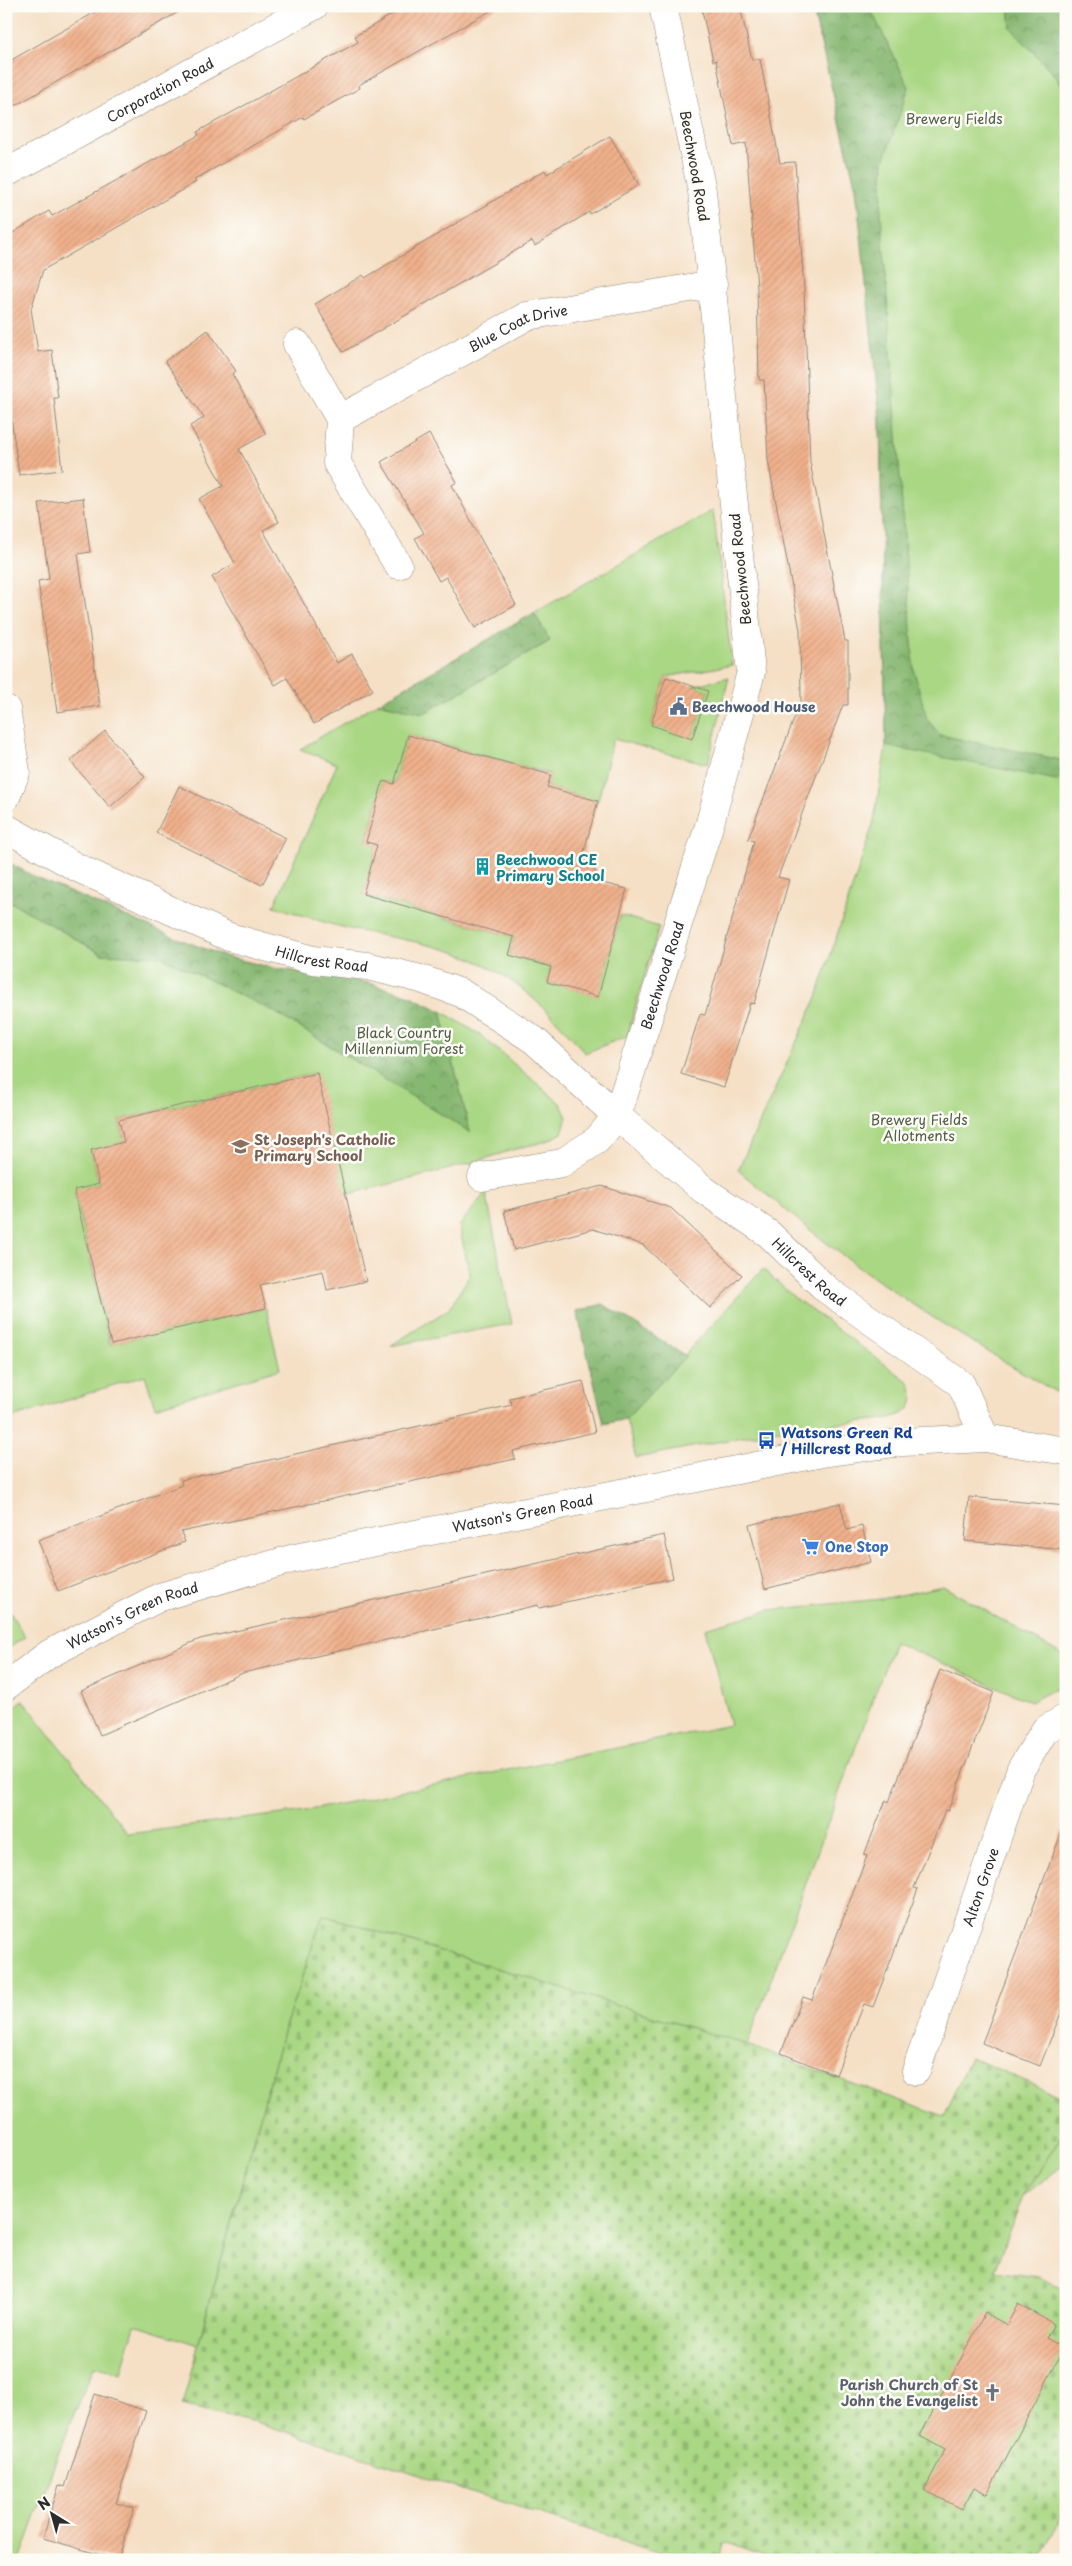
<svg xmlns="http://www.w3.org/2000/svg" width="1072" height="2566" font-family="'Playpen Sans',sans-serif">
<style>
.green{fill:#aad784;stroke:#6a8158}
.forest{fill:url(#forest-crowns);stroke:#59724e}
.cemetery{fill:url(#cemetery-stones);stroke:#6a8158}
.building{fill:url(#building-hatch)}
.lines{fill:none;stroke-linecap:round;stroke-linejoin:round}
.minor-casing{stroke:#908678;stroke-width:29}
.tertiary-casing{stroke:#908678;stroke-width:29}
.minor{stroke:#fff;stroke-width:28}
.tertiary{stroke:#fff;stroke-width:28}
.labels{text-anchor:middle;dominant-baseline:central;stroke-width:5;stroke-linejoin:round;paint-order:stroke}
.street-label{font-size:14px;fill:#2b2b2b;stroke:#fdfcf7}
.park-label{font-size:14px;fill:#515f46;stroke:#fdfcf7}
.service-label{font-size:14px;font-weight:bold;fill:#4e5e75;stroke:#fdfcf7;text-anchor:start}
.culture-label{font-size:14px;font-weight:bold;fill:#0d838f;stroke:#fdfcf7;text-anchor:start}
.education-label{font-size:14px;font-weight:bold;fill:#785e54;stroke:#fdfcf7;text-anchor:start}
.transit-label{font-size:14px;font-weight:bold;fill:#164399;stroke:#fdfcf7;text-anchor:start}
.shop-label{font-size:14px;font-weight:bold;fill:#366cbe;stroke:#fdfcf7;text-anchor:start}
.worship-label{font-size:14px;font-weight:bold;fill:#5b616d;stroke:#fdfcf7;text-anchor:end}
</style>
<defs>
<pattern id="forest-crowns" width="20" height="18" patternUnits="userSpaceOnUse" patternTransform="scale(1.25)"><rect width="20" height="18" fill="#87b872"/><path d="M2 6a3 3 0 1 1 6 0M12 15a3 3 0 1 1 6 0" fill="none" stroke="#6f965e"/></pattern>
<pattern id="cemetery-stones" width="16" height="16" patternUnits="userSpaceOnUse" patternTransform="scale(1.25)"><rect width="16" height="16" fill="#aad784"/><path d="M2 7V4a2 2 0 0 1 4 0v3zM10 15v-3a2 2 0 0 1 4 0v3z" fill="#92b972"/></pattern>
<pattern id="building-hatch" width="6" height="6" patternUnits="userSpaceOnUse" patternTransform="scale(1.25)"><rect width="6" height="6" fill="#f0b18c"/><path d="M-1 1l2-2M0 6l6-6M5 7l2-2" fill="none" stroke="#ce9879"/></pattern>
</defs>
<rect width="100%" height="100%" fill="#fdfcf7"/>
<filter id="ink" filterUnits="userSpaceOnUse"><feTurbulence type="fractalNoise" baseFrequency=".02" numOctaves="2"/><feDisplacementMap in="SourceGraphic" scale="10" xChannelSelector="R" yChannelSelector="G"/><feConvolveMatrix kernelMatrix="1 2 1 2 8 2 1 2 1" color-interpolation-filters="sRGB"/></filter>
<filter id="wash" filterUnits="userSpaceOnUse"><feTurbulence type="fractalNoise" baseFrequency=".0096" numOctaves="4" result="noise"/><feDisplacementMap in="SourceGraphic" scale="20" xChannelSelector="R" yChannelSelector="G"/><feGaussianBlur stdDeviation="1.12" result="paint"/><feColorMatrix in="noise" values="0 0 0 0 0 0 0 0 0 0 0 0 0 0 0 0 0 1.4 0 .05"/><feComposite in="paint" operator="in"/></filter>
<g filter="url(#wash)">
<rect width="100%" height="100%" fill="#f5e0c6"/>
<g class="green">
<path d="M 812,6 L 1066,6 L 1066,1398 C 998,1358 930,1318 866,1272 C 821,1241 780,1205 738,1170 L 817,997 L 874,821 L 886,746 L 880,419 L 864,257 L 856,188 Z"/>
<path d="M 713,510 L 732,665 L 666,677 L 651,725 L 692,738 L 708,691 L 692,686 L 729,677 L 708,764 L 613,739 L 598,801 L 547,787 L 550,774 L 408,735 L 394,784 L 383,781 L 366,841 L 377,845 L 363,895 L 514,937 L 509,955 L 551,967 L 547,982 L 598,996 L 620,915 L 659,927 L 627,1036 L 585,1053 C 558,1020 527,988 489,967 C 447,944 396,939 350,929 C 324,923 299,914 274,906 L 337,764 L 300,749 L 378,703 L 424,713 L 550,641 L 534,613 Z"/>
<path d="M 6,899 L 102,954 L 160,956 L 273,1011 L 470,1132 L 441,1011 L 479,1034 L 560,1103 L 567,1117 L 562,1133 C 543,1145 535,1143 515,1149 C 460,1168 402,1181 345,1195 L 316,1073 L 119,1120 L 124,1142 L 91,1151 L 99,1184 L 74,1191 L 110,1344 L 266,1308 L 280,1369 L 155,1407 L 145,1375 L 6,1420 Z"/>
<path d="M 486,1192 L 512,1324 L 390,1346 L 449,1309 L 470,1275 L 459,1226 Z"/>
<path d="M 763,1269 L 795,1298 L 909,1382 C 919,1407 908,1414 885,1419 L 778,1430 L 636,1458 L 626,1419 Z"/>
<path d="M 943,1586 L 1066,1657 L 1066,1686 L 1054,1689 L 1031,1702 L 894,1642 L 747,2045 L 323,1915 L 282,2036 L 198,2345 L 135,2325 L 121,2373 L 94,2366 L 60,2449 L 20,2560 L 6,2560 L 6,1715 L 23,1700 L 128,1834 L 305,1811 L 730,1725 L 705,1628 L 770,1610 L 881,1599 Z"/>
<path d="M 6,1606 L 25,1637 L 6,1650 Z"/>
<path d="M 1066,2129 L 1066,2163 L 1023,2196 Z"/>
</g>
<g class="forest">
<path d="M 812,6 L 869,6 L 909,87 L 884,161 L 881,212 L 914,671 L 927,719 L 940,735 L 1066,761 L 1066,782 L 886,746 L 880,419 L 856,188 Z"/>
<path d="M 1009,6 L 1066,6 L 1066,100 L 1057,78 L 1011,28 Z"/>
<path d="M 534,613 L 550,641 L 424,713 L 378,703 Z"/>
<path d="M 6,861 L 37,878 L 174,937 L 224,956 L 274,968 L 369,983 L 411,996 L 441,1011 L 470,1132 L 273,1011 L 160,956 L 102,954 L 6,899 Z"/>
<path d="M 603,1304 L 686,1356 L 626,1419 L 604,1424 L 577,1311 Z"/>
</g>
<path class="cemetery" d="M 323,1915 L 747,2045 L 944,2117 L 970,2057 L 1066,2099 L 1066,2129 L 1023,2196 L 994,2271 L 1038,2277 L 1066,2289 L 1066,2508 L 1039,2560 L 775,2560 L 725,2542 L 718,2560 L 682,2560 L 256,2422 L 182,2405 L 282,2036 Z"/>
<g id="blocks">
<g class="building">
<path d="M 106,6 L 189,6 L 6,111 L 6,63 Z"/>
<path d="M 407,6 L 499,6 L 359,85 L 360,88 L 304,119 L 303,117 L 194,180 L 196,182 L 43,270 L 31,309 L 38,352 L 52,350 L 58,398 L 54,398 L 62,470 L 19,475 L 6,382 L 6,237 L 49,211 L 52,216 L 199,135 L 197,132 L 358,42 L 355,36 Z"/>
<path d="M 701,6 L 740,6 L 752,60 L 760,59 L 780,163 L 795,162 L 804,289 L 810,462 L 845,641 L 848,641 L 848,705 L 843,705 L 778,877 L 789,880 L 754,1004 L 750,1003 L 724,1087 L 681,1074 L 700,1014 L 705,1015 L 754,841 L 748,839 L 801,701 L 800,630 L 768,460 L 764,380 L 759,380 L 757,288 L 746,143 L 733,146 L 716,60 L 713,61 Z"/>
<path d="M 610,136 L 639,185 L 590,214 L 589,212 L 535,246 L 532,241 L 343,352 L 315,304 L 363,275 L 365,278 L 545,170 L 547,174 Z"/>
<path d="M 208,330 L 236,371 L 232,374 L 266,434 L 239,449 L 279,522 L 263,530 L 337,663 L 352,654 L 373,690 L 314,724 L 287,678 L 275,685 L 212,577 L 235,563 L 199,499 L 223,486 L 190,426 L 204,418 L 165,361 Z"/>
<path d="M 429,434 L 457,482 L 452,485 L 516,605 L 475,628 L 446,577 L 439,581 L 415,538 L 424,533 L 381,462 Z"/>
<path d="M 83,498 L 90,552 L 78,554 L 100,706 L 57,712 L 38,581 L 49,579 L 39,503 Z"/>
<path d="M 666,677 L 708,691 L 692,739 L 651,725 Z"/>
<path d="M 105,731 L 145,777 L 110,807 L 70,761 Z"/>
<path d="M 408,735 L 551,775 L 547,787 L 598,801 L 584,851 L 602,883 L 627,889 L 598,997 L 547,982 L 551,967 L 509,955 L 514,937 L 363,894 L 377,845 L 366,842 L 383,781 L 394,784 Z"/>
<path d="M 179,786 L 286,838 L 262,885 L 156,833 Z"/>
<path d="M 317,1073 L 366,1281 L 327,1290 L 323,1271 L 260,1285 L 266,1308 L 111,1344 L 74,1190 L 99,1184 L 91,1150 L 124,1142 L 119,1120 Z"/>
<path d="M 602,1186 L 671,1208 L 742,1275 L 710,1308 L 643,1245 L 593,1229 L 514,1250 L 504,1211 Z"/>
<path d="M 583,1381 L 595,1432 L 513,1451 L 515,1459 L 181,1532 L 185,1542 L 58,1591 L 38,1540 L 182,1485 L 181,1480 L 512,1405 L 510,1398 Z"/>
<path d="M 969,1497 L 1066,1506 L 1066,1550 L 965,1541 Z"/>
<path d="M 840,1503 L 847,1530 L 862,1526 L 871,1562 L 765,1589 L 749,1525 Z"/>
<path d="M 664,1535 L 673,1578 L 539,1608 L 538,1605 L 243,1673 L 100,1735 L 81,1691 L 200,1639 Z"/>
<path d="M 940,1670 L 994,1692 L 948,1811 L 945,1810 L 914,1888 L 918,1889 L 873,2007 L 864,2004 L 836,2075 L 781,2053 L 803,1997 L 812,2000 L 867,1856 L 864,1855 L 886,1800 L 889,1802 Z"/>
<path d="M 1062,1831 L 1066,1832 L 1066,2000 L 1040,2066 L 982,2043 Z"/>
<path d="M 1018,2304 L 1054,2324 L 1046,2338 L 1064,2348 L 987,2494 L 974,2487 L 962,2509 L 924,2490 L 945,2450 L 920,2436 L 985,2313 L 1007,2325 Z"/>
<path d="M 95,2394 L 146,2411 L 116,2503 L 134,2508 L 118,2560 L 43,2538 L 59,2485 L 65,2487 Z"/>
</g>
</g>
</g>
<g filter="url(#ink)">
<use href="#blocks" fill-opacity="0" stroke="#908678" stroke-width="1"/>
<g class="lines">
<defs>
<g id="minor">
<path id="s1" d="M 6,173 L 314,6"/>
<path d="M 297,344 L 340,419 L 337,463 L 398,565"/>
<path id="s2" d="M 340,419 L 527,316 L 713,284"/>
<path d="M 6,709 L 16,772 L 6,797"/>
<path id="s3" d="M 6,828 L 78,868 L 229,937 L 313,960 L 367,966 L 421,979 L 461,993 L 534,1040 L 617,1116 L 704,1190 L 769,1234 L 826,1289 L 961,1384 L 985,1438"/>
<path id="s4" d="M 482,1177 L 562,1163 L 597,1140 L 617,1116 L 710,823 L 751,672 L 702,191 L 663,6"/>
<path id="s5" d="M 916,2071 L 1021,1769 L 1045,1730 L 1066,1718"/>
</g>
<g id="tertiary">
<path id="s6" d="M 6,1686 L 49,1654 L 160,1597 L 295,1558 L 822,1453 L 903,1442 L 985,1438 L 1066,1451"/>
</g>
</defs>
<use href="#minor" class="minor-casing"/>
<use href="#tertiary" class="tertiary-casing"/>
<use href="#minor" class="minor"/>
<use href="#tertiary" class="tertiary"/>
</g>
</g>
<defs>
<symbol id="civic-bare" viewBox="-9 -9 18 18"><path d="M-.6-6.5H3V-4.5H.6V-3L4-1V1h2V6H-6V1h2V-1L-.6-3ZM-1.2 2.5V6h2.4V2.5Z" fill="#5c6f8a" stroke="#fdfcf7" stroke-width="2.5" paint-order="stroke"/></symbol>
<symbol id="building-bare" viewBox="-9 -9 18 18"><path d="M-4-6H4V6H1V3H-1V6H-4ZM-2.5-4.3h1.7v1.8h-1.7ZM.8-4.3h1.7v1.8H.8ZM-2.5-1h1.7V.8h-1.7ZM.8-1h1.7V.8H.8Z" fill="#0f9aa8" stroke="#fdfcf7" stroke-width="2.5" paint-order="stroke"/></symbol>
<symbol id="school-bare" viewBox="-9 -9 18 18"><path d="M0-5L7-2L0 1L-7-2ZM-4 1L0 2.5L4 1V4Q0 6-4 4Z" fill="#8d6e63" stroke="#fdfcf7" stroke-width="2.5" paint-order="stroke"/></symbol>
<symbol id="bus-bare" viewBox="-9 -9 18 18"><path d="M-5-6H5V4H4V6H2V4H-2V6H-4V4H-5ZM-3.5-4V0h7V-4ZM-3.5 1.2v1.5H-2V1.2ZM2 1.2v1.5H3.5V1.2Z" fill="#1a4fb4" stroke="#fdfcf7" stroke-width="2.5" paint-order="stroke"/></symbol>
<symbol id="supermarket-bare" viewBox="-9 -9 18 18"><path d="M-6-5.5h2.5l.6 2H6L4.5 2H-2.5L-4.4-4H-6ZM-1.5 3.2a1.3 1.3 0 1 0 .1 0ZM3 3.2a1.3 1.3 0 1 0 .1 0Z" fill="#3f7fe0" stroke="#fdfcf7" stroke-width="2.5" paint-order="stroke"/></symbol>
<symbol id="church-bare" viewBox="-9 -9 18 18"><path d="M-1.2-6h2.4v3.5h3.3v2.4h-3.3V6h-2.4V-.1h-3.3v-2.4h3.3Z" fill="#6b7280" stroke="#fdfcf7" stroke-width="2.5" paint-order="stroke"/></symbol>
</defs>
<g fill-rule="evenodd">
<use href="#civic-bare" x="666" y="694" width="25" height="25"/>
<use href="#building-bare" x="470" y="854" width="25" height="25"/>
<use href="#school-bare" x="228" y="1134" width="25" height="25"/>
<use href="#bus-bare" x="754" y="1428" width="25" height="25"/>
<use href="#supermarket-bare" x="798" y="1534" width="25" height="25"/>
<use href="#church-bare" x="980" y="2380" width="25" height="25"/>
</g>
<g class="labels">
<g class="street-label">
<text stroke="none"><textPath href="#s1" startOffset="175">Corporation Road</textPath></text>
<text transform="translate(695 166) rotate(80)">Beechwood Road</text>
<text stroke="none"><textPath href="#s2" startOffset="201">Blue Coat Drive</textPath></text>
<text transform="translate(740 569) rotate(-96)">Beechwood Road</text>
<text stroke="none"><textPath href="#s3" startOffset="344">Hillcrest Road</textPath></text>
<text stroke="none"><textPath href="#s4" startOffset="302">Beechwood Road</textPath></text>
<text stroke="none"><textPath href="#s3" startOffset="935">Hillcrest Road</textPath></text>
<text stroke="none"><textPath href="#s6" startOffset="551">Watson's Green Road</textPath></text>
<text stroke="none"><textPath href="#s6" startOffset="146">Watson's Green Road</textPath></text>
<text stroke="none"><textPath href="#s5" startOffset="195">Alton Grove</textPath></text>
</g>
<g class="park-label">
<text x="954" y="118">Brewery Fields</text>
<text x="404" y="1032">Black Country<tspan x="404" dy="16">Millennium Forest</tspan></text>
<text x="919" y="1119">Brewery Fields<tspan x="919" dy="16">Allotments</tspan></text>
</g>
<g class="service-label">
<text x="692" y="706">Beechwood House</text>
</g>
<g class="culture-label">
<text x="496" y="859">Beechwood CE<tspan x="496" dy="16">Primary School</tspan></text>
</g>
<g class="education-label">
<text x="254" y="1139">St Joseph's Catholic<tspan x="254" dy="16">Primary School</tspan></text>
</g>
<g class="transit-label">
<text x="781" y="1432">Watsons Green Rd<tspan x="781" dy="16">/ Hillcrest Road</tspan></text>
</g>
<g class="shop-label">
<text x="825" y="1546">One Stop</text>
</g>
<g class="worship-label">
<text x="978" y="2384">Parish Church of St<tspan x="978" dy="16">John the Evangelist</tspan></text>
</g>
</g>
<rect width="1072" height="2566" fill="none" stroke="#fdfcf7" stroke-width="25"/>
<g transform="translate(52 2514) rotate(323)" stroke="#fdfcf7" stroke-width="4" paint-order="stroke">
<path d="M0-4L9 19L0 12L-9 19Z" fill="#2b2b2b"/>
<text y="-8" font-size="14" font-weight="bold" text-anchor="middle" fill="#2b2b2b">N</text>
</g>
</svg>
